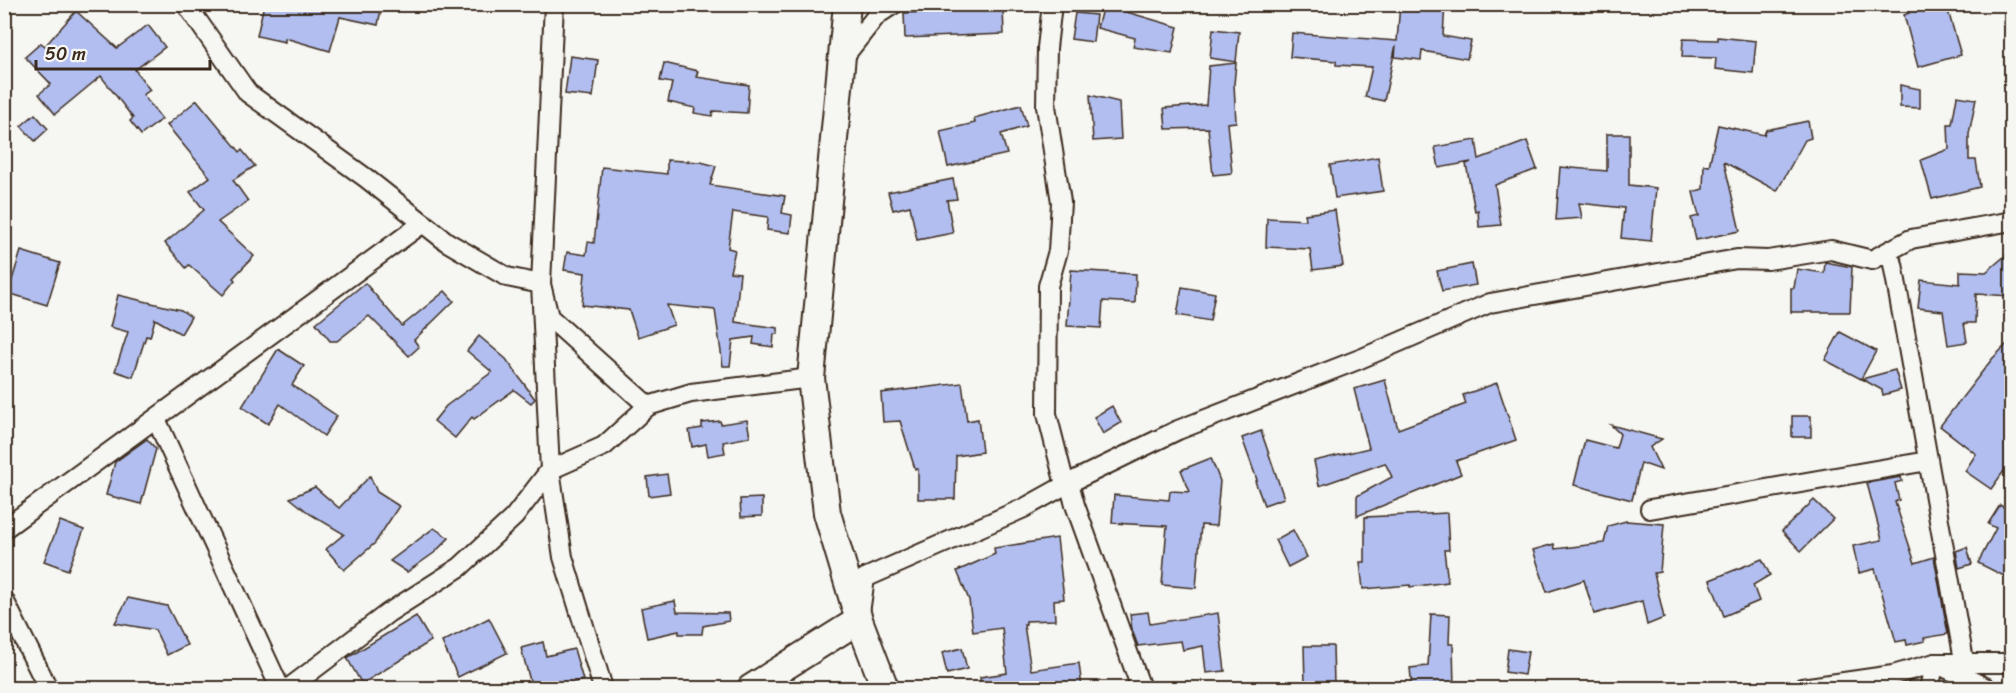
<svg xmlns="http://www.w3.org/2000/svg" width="2016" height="693" font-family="Sriracha,sans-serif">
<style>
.building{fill:#b1beef;stroke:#3b2a1e;stroke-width:1.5}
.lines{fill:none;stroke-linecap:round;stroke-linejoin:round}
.street-casing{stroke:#3b2a1e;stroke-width:22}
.secondary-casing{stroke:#3b2a1e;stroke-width:30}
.street{stroke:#f6f6f2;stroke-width:18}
.secondary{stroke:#f6f6f2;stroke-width:26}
</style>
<rect width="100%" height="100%" fill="#f6f6f2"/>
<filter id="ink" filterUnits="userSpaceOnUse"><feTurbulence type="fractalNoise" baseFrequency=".0167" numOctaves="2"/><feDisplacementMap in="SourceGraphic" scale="12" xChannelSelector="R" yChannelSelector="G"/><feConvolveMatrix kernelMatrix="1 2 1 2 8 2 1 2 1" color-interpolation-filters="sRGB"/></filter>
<g filter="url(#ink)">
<g class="building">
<path d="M 264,4 L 283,4 L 305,9 L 305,4 L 382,4 L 378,25 L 340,17 L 330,51 L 285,38 L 285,42 L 257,36 Z"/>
<path d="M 1400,4 L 1445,4 L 1443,36 L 1471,41 L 1467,59 L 1422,51 L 1421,60 L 1395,57 L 1396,45 L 1384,101 L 1365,97 L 1372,67 L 1336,65 L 1336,61 L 1290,57 L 1292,33 L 1397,41 Z"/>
<path d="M 1900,4 L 1946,4 L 1961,55 L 1918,67 L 1904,15 L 1909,13 Z"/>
<path d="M 1103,5 L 1178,27 L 1172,53 L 1133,47 L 1135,38 L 1097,28 Z"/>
<path d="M 1003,9 L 1004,34 L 905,38 L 904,13 Z"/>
<path d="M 76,11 L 117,48 L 148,25 L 165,47 L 135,70 L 150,90 L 143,95 L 162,119 L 141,135 L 130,121 L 133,118 L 101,76 L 55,114 L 39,94 L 51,84 L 25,57 L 41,43 L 45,46 Z"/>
<path d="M 1075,13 L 1096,15 L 1093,42 L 1071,39 Z"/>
<path d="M 1213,29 L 1239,32 L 1236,62 L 1210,58 Z"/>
<path d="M 1718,37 L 1756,41 L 1753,73 L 1715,69 L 1716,58 L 1682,57 L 1683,39 L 1718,40 Z"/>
<path d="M 570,56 L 598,60 L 593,97 L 565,94 Z"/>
<path d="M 664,63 L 698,71 L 696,77 L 749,85 L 747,113 L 713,111 L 712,116 L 694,113 L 695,108 L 668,102 L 672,83 L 660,81 Z"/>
<path d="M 1236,63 L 1234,84 L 1236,122 L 1227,123 L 1232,173 L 1213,175 L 1208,128 L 1166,129 L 1164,108 L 1206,105 L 1209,66 Z"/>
<path d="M 1900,85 L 1920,89 L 1920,108 L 1900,107 Z"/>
<path d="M 1090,95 L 1119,102 L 1121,139 L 1093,141 Z"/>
<path d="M 1957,96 L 1976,99 L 1969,134 L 1969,160 L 1976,160 L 1980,187 L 1932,199 L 1921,160 L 1949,149 L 1948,124 L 1952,124 Z"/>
<path d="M 197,100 L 240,152 L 242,150 L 255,166 L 233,180 L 248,201 L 218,222 L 254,256 L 233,278 L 235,280 L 223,295 L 189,265 L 186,268 L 165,243 L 204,210 L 190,192 L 210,177 L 167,125 Z"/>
<path d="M 1021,105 L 1027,126 L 1001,134 L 1007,154 L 948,167 L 940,131 L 975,123 L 974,118 Z"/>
<path d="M 35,114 L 48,129 L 35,141 L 21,126 Z"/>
<path d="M 1808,121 L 1811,138 L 1805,140 L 1777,191 L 1724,162 L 1740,231 L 1696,240 L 1691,218 L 1699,216 L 1693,192 L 1703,189 L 1704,165 L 1709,166 L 1718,125 L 1764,135 L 1766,130 Z"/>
<path d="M 1607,134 L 1629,134 L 1629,185 L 1656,188 L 1651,241 L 1621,238 L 1624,208 L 1579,203 L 1582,218 L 1556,220 L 1560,167 L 1607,171 Z"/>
<path d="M 1476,140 L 1479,159 L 1527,141 L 1537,169 L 1495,185 L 1501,225 L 1479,227 L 1478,210 L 1475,211 L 1466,164 L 1471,162 L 1439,168 L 1435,147 Z"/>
<path d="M 1378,157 L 1383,191 L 1335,198 L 1330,165 Z"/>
<path d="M 667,160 L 701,162 L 716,166 L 710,185 L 785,196 L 782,213 L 792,215 L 790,233 L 767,230 L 768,217 L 733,212 L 728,248 L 735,250 L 730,272 L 740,273 L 735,322 L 778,328 L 778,334 L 774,334 L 773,347 L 753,344 L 754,337 L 733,340 L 730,366 L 723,366 L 715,310 L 667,305 L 674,325 L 638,337 L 629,310 L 582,305 L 585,273 L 564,270 L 567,252 L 586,255 L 588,242 L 594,243 L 602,167 L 667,174 Z"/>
<path d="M 953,179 L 957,199 L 947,200 L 953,233 L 917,240 L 910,206 L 893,210 L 888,192 Z"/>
<path d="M 1335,210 L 1343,266 L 1313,270 L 1310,249 L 1266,247 L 1267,218 L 1306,220 L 1305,214 Z"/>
<path d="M 2012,250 L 2012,296 L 1976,294 L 1975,323 L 1964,323 L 1967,342 L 1948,345 L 1943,311 L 1918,308 L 1921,280 L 1960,284 L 1960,271 L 1986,272 Z"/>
<path d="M 21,251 L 60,263 L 47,305 L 8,293 Z"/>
<path d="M 1825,262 L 1852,267 L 1850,312 L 1791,312 L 1791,288 L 1794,288 L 1797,269 L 1824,273 Z"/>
<path d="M 1472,264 L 1476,285 L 1442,291 L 1437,271 Z"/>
<path d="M 1071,270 L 1136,274 L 1135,303 L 1103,301 L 1101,328 L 1067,326 Z"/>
<path d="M 365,283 L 402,326 L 445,291 L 454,301 L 414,340 L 419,347 L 409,356 L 369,316 L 337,341 L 330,341 L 316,323 Z"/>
<path d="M 1182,287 L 1215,293 L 1210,321 L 1177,315 Z"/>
<path d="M 118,295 L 181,310 L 191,317 L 181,334 L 155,319 L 150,337 L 146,336 L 133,377 L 115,371 L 128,332 L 110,327 Z"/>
<path d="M 1840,332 L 1876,351 L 1861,379 L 1825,360 Z"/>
<path d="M 479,336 L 506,359 L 535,399 L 531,403 L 514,390 L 474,419 L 472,417 L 455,438 L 434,421 L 446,406 L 492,372 L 467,351 Z"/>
<path d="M 2012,339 L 2012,460 L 1991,489 L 1965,471 L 1976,454 L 1940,426 L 1992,359 Z"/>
<path d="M 278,349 L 304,366 L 292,385 L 337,416 L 324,436 L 280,404 L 268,424 L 242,407 Z"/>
<path d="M 1895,370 L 1901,390 L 1883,395 L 1882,390 L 1862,379 Z"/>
<path d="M 1385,380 L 1398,429 L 1466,404 L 1463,395 L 1497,383 L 1516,440 L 1456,461 L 1461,474 L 1357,516 L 1357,496 L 1392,477 L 1385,463 L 1319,486 L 1314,461 L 1369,448 L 1354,389 Z"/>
<path d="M 962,383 L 967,421 L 978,419 L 982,452 L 956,456 L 955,499 L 918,499 L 918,469 L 915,469 L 900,421 L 883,422 L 881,393 Z"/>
<path d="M 1112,406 L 1121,423 L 1103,434 L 1094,417 Z"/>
<rect x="1792" y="416" width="19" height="21"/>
<path d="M 747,420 L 750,437 L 723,442 L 725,453 L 708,456 L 706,444 L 692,447 L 689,430 L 702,428 L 702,423 L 720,421 L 721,424 Z"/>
<path d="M 1611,425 L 1662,439 L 1650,447 L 1661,470 L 1641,463 L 1632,500 L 1574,485 L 1585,440 L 1616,448 L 1620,434 Z"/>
<path d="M 1261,431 L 1284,498 L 1264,505 L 1255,481 L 1257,480 L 1242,438 Z"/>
<path d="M 147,439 L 156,449 L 141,504 L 106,495 L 115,462 Z"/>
<path d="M 1211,458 L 1220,481 L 1216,526 L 1201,525 L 1196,588 L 1162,585 L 1167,526 L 1112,523 L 1114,495 L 1169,500 L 1170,491 L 1190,492 L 1181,470 Z"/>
<path d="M 667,474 L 670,493 L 649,496 L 647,477 Z"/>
<path d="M 370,476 L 377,492 L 399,506 L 375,543 L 344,570 L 326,549 L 344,534 L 310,514 L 290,498 L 315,487 L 339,508 Z"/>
<path d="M 1901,477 L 1902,481 L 1895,483 L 1899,500 L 1895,502 L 1915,563 L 1934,557 L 1948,634 L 1924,638 L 1925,641 L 1907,645 L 1906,640 L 1896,642 L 1875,569 L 1859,573 L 1853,546 L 1882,540 L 1867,483 Z"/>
<path d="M 2012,495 L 2012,580 L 1978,563 L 1996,528 L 1988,524 L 2000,505 L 2005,508 Z"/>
<path d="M 762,498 L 762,516 L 741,517 L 740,499 Z"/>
<path d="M 1814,500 L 1833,519 L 1801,551 L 1782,531 Z"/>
<path d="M 1447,513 L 1449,550 L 1444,550 L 1448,582 L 1410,587 L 1410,585 L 1363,589 L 1360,562 L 1365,562 L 1365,517 Z"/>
<path d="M 60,521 L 84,530 L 68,570 L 44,561 Z"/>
<path d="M 1626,521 L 1664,524 L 1660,572 L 1654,573 L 1664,618 L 1647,625 L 1642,601 L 1594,614 L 1584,580 L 1547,592 L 1533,550 L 1554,544 L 1555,549 L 1604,543 L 1608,526 Z"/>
<path d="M 434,528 L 449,538 L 434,553 L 407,572 L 390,561 Z"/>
<path d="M 1293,530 L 1307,557 L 1288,567 L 1275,540 Z"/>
<path d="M 1057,538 L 1064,599 L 1054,600 L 1055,620 L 1026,621 L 1026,625 L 1024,625 L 1031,670 L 1079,663 L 1082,688 L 981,688 L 980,677 L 1007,673 L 1002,628 L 973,632 L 969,600 L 957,571 L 995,554 L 994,548 Z"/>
<path d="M 1967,547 L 1972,564 L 1959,568 L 1956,551 Z"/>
<path d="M 1762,559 L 1770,575 L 1753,585 L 1759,601 L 1724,616 L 1710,580 Z"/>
<path d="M 128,598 L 167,606 L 187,645 L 167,655 L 155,630 L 115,623 Z"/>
<path d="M 675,601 L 677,612 L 728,613 L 729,621 L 703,626 L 702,634 L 679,634 L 679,631 L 647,638 L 641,608 Z"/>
<path d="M 1148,612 L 1150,624 L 1218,613 L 1225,671 L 1206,673 L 1203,646 L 1183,650 L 1181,641 L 1138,646 L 1132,630 L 1130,614 Z"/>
<path d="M 1431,614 L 1450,615 L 1449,644 L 1453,644 L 1454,688 L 1412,688 L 1410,668 L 1428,666 Z"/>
<path d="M 416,616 L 431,641 L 362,684 L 347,658 Z"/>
<path d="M 489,618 L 507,653 L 458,677 L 442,642 Z"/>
<path d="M 543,642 L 546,656 L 574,649 L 583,680 L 551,688 L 532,688 L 521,648 Z"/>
<path d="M 1304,646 L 1333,646 L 1334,684 L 1305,684 Z"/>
<path d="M 962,648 L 967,669 L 947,674 L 942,653 Z"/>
<path d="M 1508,649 L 1528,652 L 1524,675 L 1505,672 Z"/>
</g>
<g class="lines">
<defs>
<g id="street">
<path d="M 186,4 L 248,93 L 366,178 L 447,242 L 507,277 L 541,284 L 549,317 L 648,406"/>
<path d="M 554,4 L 541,284 L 550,470 L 563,557 L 603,688"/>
<path d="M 1052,4 L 1047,48 L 1046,106 L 1061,202 L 1058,251 L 1048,286 L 1047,414 L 1063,477 L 1069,483 L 1075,505 L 1141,688"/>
<path d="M 843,58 L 877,15 L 894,4"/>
<path d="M 1893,264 L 1969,688"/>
<path d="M 156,419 L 280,688"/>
<path d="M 1650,509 L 1928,461"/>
<path d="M 4,529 L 423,223"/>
<path d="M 4,600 L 48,688"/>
<path d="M 860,613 L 865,578 L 1024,508 L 1069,483 L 1178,430 L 1360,359 L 1490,303 L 1737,259 L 1768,260 L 1831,250 L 1872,260 L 1911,239 L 2012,221"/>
<path d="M 289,688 L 388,613 L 460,567 L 514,517 L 550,470 L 604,446 L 648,406 L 691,393 L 811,378"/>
<path d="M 1802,688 L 1893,675 L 1935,663 L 1987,688"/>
<path d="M 1929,688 L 1935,663 L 2012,663"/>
</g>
<g id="secondary">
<path d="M 847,4 L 811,378 L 827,513 L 859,620 L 885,688"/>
<path d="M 751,688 L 859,620"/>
</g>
</defs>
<use href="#street" class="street-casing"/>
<use href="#secondary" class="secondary-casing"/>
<use href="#street" class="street"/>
<use href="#secondary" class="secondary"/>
</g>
</g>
<rect width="2016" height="693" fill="none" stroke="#f6f6f2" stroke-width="24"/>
<rect x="12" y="12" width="1992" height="669" fill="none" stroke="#3b2a1e" stroke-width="2" filter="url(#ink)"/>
<path d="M36 60v9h174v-9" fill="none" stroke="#3b2a1e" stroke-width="3"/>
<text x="45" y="60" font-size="18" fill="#3b2a1e" stroke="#f6f6f2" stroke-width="4.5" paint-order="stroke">50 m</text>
</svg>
